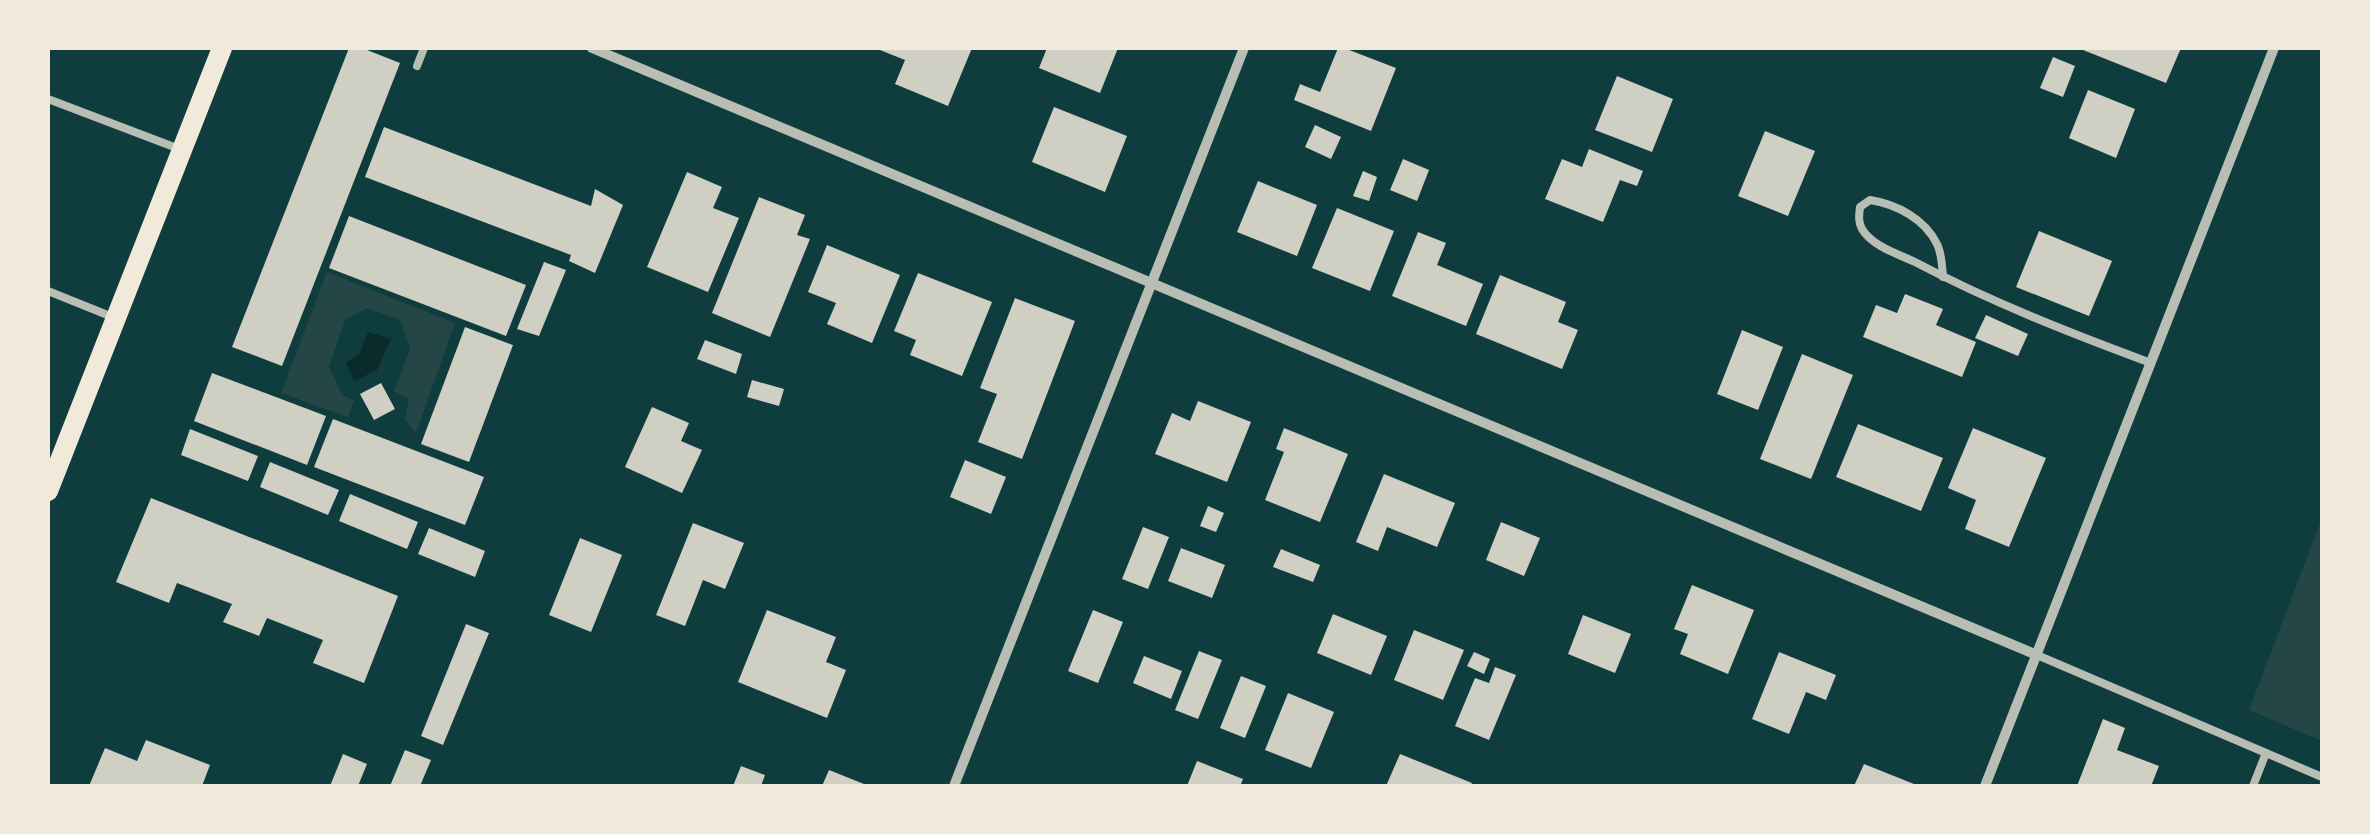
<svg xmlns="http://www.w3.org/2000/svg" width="2370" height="834" font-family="'Space Grotesk',sans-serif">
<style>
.green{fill:#244646}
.water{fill:#0a2a2b}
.building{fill:#cfcfc3}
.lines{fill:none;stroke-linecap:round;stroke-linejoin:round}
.service{stroke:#b8beb3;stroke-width:8}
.minor{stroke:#b8beb3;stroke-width:10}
.secondary{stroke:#f1e9da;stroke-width:20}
</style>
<rect width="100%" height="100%" fill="#0f3d3e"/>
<g class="green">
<path d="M 327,272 L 455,323 L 416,433 L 405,420 L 409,399 L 394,391 L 410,349 L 400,320 L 367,308 L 345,320 L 329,367 L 342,395 L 354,400 L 348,417 L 281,393 Z"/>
<path d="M 2322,518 L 2322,741 L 2249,710 Z"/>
</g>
<path class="water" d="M 368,332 L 391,339 L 377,370 L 354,381 L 346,362 L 359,355 Z"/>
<g class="building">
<path d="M 349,48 L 362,48 L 400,63 L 282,366 L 232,347 Z"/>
<path d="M 875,48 L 972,48 L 948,106 L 895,84 L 905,60 Z"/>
<path d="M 1047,48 L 1118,48 L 1100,93 L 1039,68 Z"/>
<path d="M 1338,48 L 1344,48 L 1396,68 L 1371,131 L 1294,100 L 1300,84 L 1320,92 Z"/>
<path d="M 2078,48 L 2181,48 L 2166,83 Z"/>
<path d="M 2053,57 L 2075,66 L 2063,97 L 2040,88 Z"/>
<path d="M 1617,76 L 1673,99 L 1652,152 L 1595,130 Z"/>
<path d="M 2088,90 L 2135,109 L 2116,158 L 2069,138 Z"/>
<path d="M 1054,107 L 1127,136 L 1105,192 L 1032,162 Z"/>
<path d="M 1315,125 L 1341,137 L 1331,159 L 1305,147 Z"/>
<path d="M 384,127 L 591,206 L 595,189 L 623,205 L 595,273 L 569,261 L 571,255 L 365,177 Z"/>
<path d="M 1765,131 L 1815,151 L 1788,216 L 1738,196 Z"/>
<path d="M 1589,149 L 1643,171 L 1637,186 L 1620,180 L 1603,222 L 1545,199 L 1562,159 L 1582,167 Z"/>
<path d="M 1403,159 L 1429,170 L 1417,201 L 1390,190 Z"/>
<path d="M 1363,171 L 1377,177 L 1369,201 L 1353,196 Z"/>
<path d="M 687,172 L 722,187 L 713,208 L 739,218 L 708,292 L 647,267 Z"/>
<path d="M 1258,181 L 1317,205 L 1297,256 L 1237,232 Z"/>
<path d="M 759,197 L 805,215 L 797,235 L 810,239 L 770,337 L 712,313 Z"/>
<path d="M 1337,208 L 1394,231 L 1370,291 L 1312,268 Z"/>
<path d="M 349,216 L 526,285 L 506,336 L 329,268 Z"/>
<path d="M 2039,231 L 2112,261 L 2089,316 L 2016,287 Z"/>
<path d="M 1418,232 L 1446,243 L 1437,265 L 1483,284 L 1466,326 L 1392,296 Z"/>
<path d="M 827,245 L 900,275 L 872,343 L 827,324 L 836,303 L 808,292 Z"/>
<path d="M 544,262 L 566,270 L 539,336 L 517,329 Z"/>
<path d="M 918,273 L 992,302 L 962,376 L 910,355 L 916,340 L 894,331 Z"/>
<path d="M 1500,275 L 1566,302 L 1558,322 L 1578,330 L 1562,369 L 1476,334 Z"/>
<path d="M 1905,294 L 1943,309 L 1936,325 L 1976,342 L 1962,377 L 1863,337 L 1876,305 L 1897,313 Z"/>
<path d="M 1015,298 L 1075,321 L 1022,459 L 978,442 L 997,394 L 980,388 Z"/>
<path d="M 1986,315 L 2028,334 L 2018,356 L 1975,338 Z"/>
<path d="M 465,327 L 513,345 L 469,462 L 421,444 Z"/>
<path d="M 1742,330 L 1783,347 L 1758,410 L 1717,394 Z"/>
<path d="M 705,340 L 742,354 L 736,374 L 697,359 Z"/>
<path d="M 1802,354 L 1853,375 L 1811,479 L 1760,459 Z"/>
<path d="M 212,373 L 326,416 L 307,465 L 194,421 Z"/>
<path d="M 752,380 L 784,389 L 779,406 L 747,397 Z"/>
<path d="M 381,383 L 395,409 L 374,420 L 360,394 Z"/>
<path d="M 1198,401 L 1251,422 L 1227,482 L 1155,454 L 1172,413 L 1190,421 Z"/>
<path d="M 652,407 L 689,423 L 681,441 L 702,450 L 682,493 L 625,467 Z"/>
<path d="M 333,419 L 484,477 L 465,525 L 314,467 Z"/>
<path d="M 1858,424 L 1943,458 L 1921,511 L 1836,477 Z"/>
<path d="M 1284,428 L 1348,454 L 1320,522 L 1265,500 L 1284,452 L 1276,449 Z"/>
<path d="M 1973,428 L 2046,458 L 2009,547 L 1965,529 L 1976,500 L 1948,488 Z"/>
<path d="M 190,429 L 258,456 L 248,481 L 181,455 Z"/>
<path d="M 965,460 L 1006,477 L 991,514 L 950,497 Z"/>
<path d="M 270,462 L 339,490 L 328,515 L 260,487 Z"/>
<path d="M 1384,474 L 1455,503 L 1437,547 L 1387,527 L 1378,551 L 1356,542 Z"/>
<path d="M 350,494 L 418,522 L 407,549 L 339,521 Z"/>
<path d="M 151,498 L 398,596 L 364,683 L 313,663 L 323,640 L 267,618 L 259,636 L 223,622 L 232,604 L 177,583 L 169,603 L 116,582 Z"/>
<path d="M 1208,506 L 1224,513 L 1216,532 L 1200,526 Z"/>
<path d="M 1501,522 L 1540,538 L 1524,576 L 1486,560 Z"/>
<path d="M 693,523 L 744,543 L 725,589 L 703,580 L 685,626 L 656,615 Z"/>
<path d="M 1143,527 L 1169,537 L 1148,589 L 1122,579 Z"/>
<path d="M 429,528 L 485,551 L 475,577 L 418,554 Z"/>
<path d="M 580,538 L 622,555 L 591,632 L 549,615 Z"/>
<path d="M 1181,548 L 1225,565 L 1212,598 L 1168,581 Z"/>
<path d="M 1281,549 L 1320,565 L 1313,582 L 1273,567 Z"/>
<path d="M 1692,585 L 1754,610 L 1728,674 L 1680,654 L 1688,634 L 1674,629 Z"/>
<path d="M 767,610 L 836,637 L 826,662 L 846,670 L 827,718 L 738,682 Z"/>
<path d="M 1093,610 L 1123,622 L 1098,683 L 1068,671 Z"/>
<path d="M 1333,614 L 1387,636 L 1371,675 L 1317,653 Z"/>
<path d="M 1583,615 L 1631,634 L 1615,673 L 1568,654 Z"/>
<path d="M 466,624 L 489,633 L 443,745 L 421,736 Z"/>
<path d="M 1414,630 L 1464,650 L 1443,700 L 1394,680 Z"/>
<path d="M 1199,651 L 1222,660 L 1198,719 L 1175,710 Z"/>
<path d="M 1474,652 L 1490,659 L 1484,674 L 1467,666 Z"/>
<path d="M 1779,652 L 1836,675 L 1826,700 L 1806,692 L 1789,734 L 1752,719 Z"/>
<path d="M 1144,656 L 1182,671 L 1171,699 L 1133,683 Z"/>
<path d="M 1495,667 L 1516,675 L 1489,740 L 1455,726 L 1475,678 L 1489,683 Z"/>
<path d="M 1241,676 L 1266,686 L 1245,738 L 1220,728 Z"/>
<path d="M 1288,693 L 1334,712 L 1311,768 L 1265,750 Z"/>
<path d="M 2103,719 L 2125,728 L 2117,750 L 2159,766 L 2151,786 L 2077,786 Z"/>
<path d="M 146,740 L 210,765 L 202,786 L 89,786 L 105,748 L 137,761 Z"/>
<path d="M 405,750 L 431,760 L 420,786 L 390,786 Z"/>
<path d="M 343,754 L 367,764 L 358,786 L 330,786 Z"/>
<path d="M 1400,754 L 1472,783 L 1470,786 L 1386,786 Z"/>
<path d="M 1197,761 L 1243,779 L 1240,786 L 1187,786 Z"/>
<path d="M 1864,764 L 1919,786 L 1854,786 Z"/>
<path d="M 741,766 L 765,775 L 761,786 L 733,786 Z"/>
<path d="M 829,770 L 869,786 L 822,786 Z"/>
</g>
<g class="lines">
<g class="service">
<path d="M 417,66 L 424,48"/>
<path d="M 48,99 L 182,150"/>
<path d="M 1943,277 C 1942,266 1942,254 1937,244 C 1925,219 1896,204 1870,200 L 1860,207 C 1859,215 1858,222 1862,229 C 1872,246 1898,254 1915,262 C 1991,302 2070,333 2151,363"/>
<path d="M 48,291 L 115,318"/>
<path d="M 2037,655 L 2322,777"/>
<path d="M 2253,786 L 2266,753"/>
</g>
<g class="minor">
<path d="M 592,48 L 2037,655"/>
<path d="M 954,786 L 1244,48"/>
<path d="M 1985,786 L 2274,48"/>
</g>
<path class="secondary" d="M 48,491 L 222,48"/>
</g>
<rect width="2370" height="834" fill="none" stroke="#f1e9da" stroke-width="100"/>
</svg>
